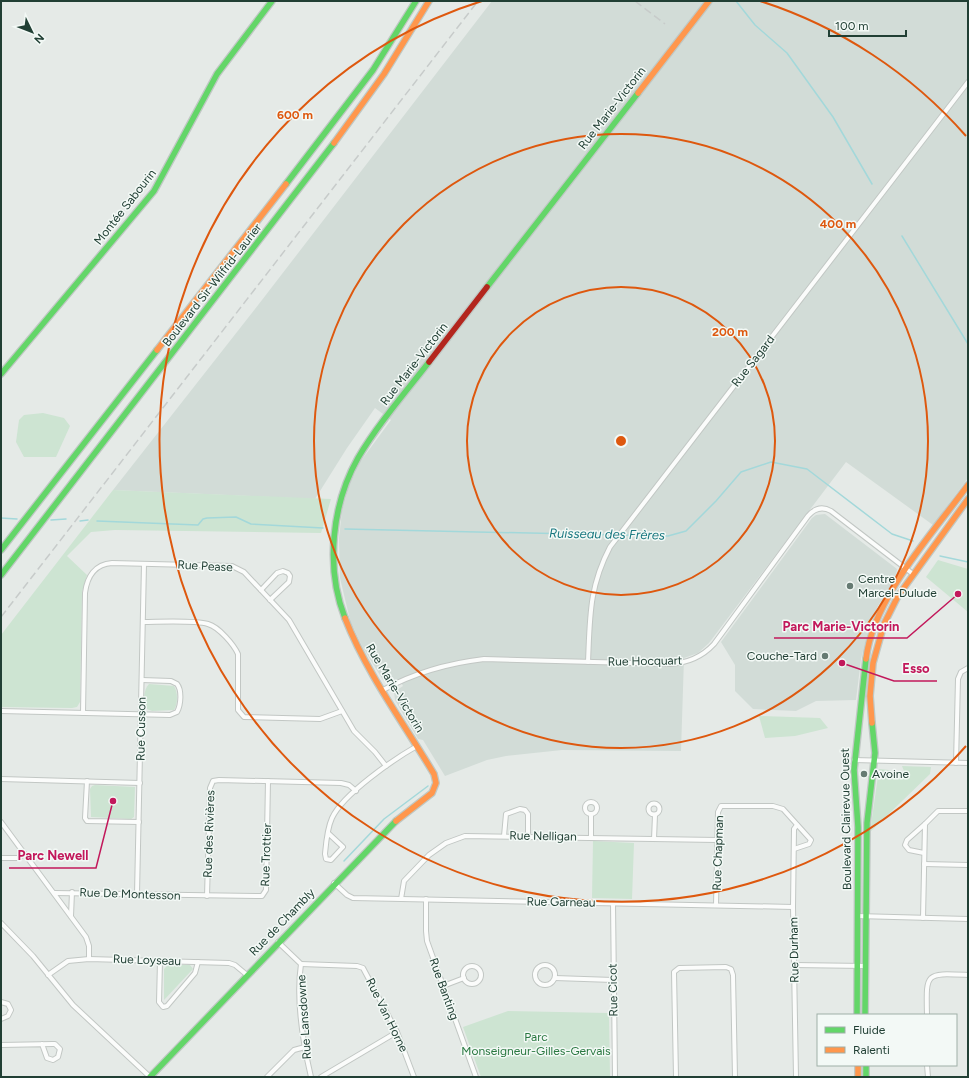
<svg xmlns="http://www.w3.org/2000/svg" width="969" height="1078" font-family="Figtree,sans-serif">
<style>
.built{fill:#d2dcd7}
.green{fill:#cde4d2}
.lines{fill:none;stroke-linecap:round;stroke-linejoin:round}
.stream{stroke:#a3d8da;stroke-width:1.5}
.street-casing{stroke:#c2c7c4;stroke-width:6}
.fast-casing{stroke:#c0c8c4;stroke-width:8}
.slow-casing{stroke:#c0c8c4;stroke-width:8}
.jam-casing{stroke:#c0c8c4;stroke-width:8}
.street{stroke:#fbfcfb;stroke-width:4}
.fast{stroke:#63d668;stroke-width:5.5}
.slow{stroke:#ff974d;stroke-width:5.5}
.jam{stroke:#b3261e;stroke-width:5.5}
.rail{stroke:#c7cbca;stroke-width:1.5;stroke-dasharray:8 4;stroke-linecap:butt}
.ring{fill:none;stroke:#de580e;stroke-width:2}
.poi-dot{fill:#667b73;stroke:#f3f9f6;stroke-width:1.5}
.labels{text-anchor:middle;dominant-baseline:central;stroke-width:3;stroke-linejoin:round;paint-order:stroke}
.street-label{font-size:12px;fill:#213f34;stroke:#f3f9f6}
.poi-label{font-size:12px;fill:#213f34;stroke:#f3f9f6;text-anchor:start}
.park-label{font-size:12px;fill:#297840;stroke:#f3f9f6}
.water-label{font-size:13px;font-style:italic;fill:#18777f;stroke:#f3f9f6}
.centre{fill:#de580e;stroke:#f3f9f6;stroke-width:2}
.ring-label{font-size:12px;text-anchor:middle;font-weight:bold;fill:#de580e;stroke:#f3f9f6;stroke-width:3;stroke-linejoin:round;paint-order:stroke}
.leader{fill:none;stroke:#c2185b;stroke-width:1.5}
.callout-dot{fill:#c2185b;stroke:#f3f9f6;stroke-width:1.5}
.callout-label{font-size:13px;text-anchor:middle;font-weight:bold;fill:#c2185b;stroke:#f3f9f6;stroke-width:3;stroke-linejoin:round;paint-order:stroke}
</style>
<rect width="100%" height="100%" fill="#e5eae7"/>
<g class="built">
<path d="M 492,1 L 968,1 L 968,478 L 933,525 L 846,462 L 709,643 L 698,653 L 684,658 L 681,751 L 562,750 L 506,756 L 487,760 L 445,776 L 423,740 L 418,739 L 395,700 L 394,692 L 403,686 L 399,679 L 391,682 L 383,680 L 362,646 L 350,620 L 340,578 L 339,538 L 342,511 L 349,486 L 360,462 L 391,420 L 375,408 L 347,448 L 315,499 L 113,490 L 262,300 Z"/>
<path d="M 825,514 L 897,569 L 896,576 L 878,606 L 868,631 L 861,659 L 856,700 L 816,701 L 796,711 L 753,709 L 735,691 L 735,665 L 721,642 L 812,518 L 816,515 Z"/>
</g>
<g class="green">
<path d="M 43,413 L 64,418 L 70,426 L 56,457 L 24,457 L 16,442 L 19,420 L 24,415 Z"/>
<path d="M 113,490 L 331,499 L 321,533 L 115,530 L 91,532 L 67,556 L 87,575 L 82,592 L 80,702 L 77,707 L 72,708 L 1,707 L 1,635 Z"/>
<path d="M 938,560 L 968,569 L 968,612 L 926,577 Z"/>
<path d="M 149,684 L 174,686 C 178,692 178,704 174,710 L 152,711 L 147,709 C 143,703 143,690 149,684 Z"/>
<path d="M 759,716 L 820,718 L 828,728 L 795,736 L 765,738 Z"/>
<path d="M 902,766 L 931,767 L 930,774 L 870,832 L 879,769 L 889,770 L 901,775 L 904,771 Z"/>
<path d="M 95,785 L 135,787 L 134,817 L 131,819 L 91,817 L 90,789 L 92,786 Z"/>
<path d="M 593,841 L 634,843 L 632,899 L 592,898 Z"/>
<path d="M 168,965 L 190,965 L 193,969 L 164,1000 L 164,969 Z"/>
<path d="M 508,1011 L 609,1013 L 610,1077 L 481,1077 L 463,1027 Z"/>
</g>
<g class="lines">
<g class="stream">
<path d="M 736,1 L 755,25 L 787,53 L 833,117 L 872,184"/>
<path d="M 902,236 L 968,344"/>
<path d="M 1,518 L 17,519"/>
<path d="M 51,520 L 66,519"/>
<path d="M 80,521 L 88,520"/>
<path d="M 97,521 L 198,525 L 203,519 L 207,518 L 236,517 L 251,524 L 323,528"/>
<path d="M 345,529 L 618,535"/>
<path d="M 621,535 L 668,536 L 686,531 L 716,501 L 741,472 L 771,462 L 807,469 L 892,534 L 913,541"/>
<path d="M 940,556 L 968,562"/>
<path d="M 344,861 L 384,819 L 428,786"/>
</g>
<defs>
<g id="street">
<path d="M 261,590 L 277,573 L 283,571 L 288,573 L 290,576 L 289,582 L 270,600"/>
<path d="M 143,622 C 159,622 194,620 208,624 C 219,627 234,645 238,654 L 238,710 L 244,717 L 320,719 L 342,711"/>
<path d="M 588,662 C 590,617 589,587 610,547 L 968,82"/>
<path d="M 383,690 C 414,673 450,663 484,659 L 670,664 C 688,663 702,657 714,644 L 808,516 C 814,509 822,506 831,511 L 913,574"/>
<path d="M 1,711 L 170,715 L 177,712 C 181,705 182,690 177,684 L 171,681 L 142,680"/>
<path d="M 83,713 L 85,593 C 87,577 95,564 112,563 L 232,566 L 244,572 L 289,620 L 354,731 L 375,752 L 386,766"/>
<path d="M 854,760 L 968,763"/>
<path d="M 956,763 L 958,679 L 961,672 L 968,668"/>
<path d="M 1,779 L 140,783"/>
<path d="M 87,781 L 85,818 L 87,821 L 139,822"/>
<circle cx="591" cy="808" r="6"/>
<circle cx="654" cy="809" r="5.5"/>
<path d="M 1,822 L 86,937 L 89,946 L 89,959"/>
<path d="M 328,833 L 343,847 L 331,860 L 326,859 L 325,854 C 326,843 327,829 332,818 C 343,794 394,759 417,746"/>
<path d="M 504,836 L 506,814 L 520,809 L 525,810 L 528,814 L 528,836"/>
<path d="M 591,837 L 591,814"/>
<path d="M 654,839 L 655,815"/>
<path d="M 924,853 L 909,850 L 905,845 L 907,840 L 925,824"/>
<path d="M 1,858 L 18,858 L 25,854"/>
<path d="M 924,864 L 968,865"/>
<path d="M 334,883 L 347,895 L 353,898 L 793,907"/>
<path d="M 54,893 L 262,896 L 266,890 L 268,781"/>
<path d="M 137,894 L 144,564"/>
<path d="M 207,896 L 210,788 L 213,781 L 219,780 L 341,783 L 349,785 L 356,791"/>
<path d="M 401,899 L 404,881 L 429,855 L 446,843 L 465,836 L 717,840"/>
<path d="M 426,899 L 426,931 L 427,941 L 476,1077"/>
<path d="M 613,903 L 615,1077"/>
<path d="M 716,905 L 718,812 L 721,806 L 773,806 L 783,809 L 811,840 L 809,844 L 794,849"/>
<path d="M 71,916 L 72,892"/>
<path d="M 857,916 L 968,919"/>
<path d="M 923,918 L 925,824 L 938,811 L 968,811"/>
<path d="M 1,923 L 33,956 L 73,1005 L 150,1077"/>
<path d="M 278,942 L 301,964 C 296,998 303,1043 311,1077"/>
<path d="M 160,961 L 159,1002 L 163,1007 L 167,1006 L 195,973 L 198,962"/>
<path d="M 301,964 L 357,966 L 363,968 L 397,1032 L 414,1077"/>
<circle cx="545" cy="975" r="10"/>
<path d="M 794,965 L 865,966"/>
<circle cx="472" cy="975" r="9"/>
<path d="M 48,975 L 68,961 L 89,959 L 229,963 L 235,965 L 247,975"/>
<path d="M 555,978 L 613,980"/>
<path d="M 443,986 L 464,978"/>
<path d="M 1,1002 L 8,1004 L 11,1010 L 8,1016 L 1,1019"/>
<path d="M 927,1015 C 926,972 925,973 968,975"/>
<path d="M 1,1045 L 53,1044 L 55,1044 L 60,1049 L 58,1057 L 53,1060 L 47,1058 L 42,1044"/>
<path d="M 927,1065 L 928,1077"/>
<path d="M 267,1077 L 294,1050 L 305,1047"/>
<path d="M 321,1077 L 397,1032"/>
<path d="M 676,1077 L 674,972 L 679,968 L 726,967 L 731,969 L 733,975 L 735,1077"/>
<path d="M 796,1077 L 793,907 L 794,829 L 797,825"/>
</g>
<g id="fast">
<path d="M 286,184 L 373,70 L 416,1"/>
<path d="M 487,287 L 638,93"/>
<path d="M 1,374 L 154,191 L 217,74 L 272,1"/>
<path d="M 1,550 L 157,350"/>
<path d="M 1,575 L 334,143"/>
<path d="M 345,618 C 325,567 332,504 358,458 C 378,424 405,393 429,362"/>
<path d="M 857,1015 L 858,827 L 854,770 L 866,659"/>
<path d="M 865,1015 L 867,823 L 875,753 L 872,723"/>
<path d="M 866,1065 L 866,1077"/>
<path d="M 150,1077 L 396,821"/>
</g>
<g id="slow">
<path d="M 638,93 L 709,1"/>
<path d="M 334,143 L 384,74 L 429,1"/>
<path d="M 157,350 L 286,184"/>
<path d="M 345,618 C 367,674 403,722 434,774 L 436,783 L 432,793 L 396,821"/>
<path d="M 866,659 C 873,598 932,534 968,485"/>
<path d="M 872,723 L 870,696 L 873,663 L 884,624 L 898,596 L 968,499"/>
<path d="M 858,1065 L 858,1077"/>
</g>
<path id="jam" d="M 429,362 L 487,287"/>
</defs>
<use href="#street" class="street-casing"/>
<use href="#fast" class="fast-casing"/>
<use href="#slow" class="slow-casing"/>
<use href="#jam" class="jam-casing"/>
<use href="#street" class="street"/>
<use href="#fast" class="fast"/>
<use href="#slow" class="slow"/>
<use href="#jam" class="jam"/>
<g class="rail">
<path d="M 635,1 L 665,24"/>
<path d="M 1,617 L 478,1"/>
</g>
</g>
<g class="ring">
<circle cx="621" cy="441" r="154"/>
<circle cx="621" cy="441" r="307"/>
<path d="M966 746A461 461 0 1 1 482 1M760 1A461 461 0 0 1 966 136"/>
</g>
<g class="poi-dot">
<circle cx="850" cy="586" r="4"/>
<circle cx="825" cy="656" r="4"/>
<circle cx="864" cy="774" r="4"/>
</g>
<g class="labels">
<g class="street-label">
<text transform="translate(612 108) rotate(-52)">Rue Marie-Victorin</text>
<text transform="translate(125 207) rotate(-52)">Montée Sabourin</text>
<text transform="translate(212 285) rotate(-52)">Boulevard Sir-Wilfrid-Laurier</text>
<text transform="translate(753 361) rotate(-52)">Rue Sagard</text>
<text transform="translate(414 364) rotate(-52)">Rue Marie-Victorin</text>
<text transform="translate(205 566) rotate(3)">Rue Pease</text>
<text transform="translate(645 661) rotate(-1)">Rue Hocquart</text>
<text transform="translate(395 688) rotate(59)">Rue Marie-Victorin</text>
<text transform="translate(141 729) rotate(-89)">Rue Cusson</text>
<text transform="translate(846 819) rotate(-91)">Boulevard Clairevue Ouest</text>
<text transform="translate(209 834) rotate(-88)">Rue des Rivières</text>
<text transform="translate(543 836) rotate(1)">Rue Nelligan</text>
<text transform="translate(718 853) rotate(-88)">Rue Chapman</text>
<text transform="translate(266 855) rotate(-88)">Rue Trottier</text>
<text transform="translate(130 894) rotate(2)">Rue De Montesson</text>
<text transform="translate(561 902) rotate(1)">Rue Garneau</text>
<text transform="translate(282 922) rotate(-46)">Rue de Chambly</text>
<text transform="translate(794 950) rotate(-91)">Rue Durham</text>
<text transform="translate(147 960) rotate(2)">Rue Loyseau</text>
<text transform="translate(444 989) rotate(70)">Rue Banting</text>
<text transform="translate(613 990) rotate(-91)">Rue Cicot</text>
<text transform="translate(387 1015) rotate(64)">Rue Van Horne</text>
<text transform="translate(304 1017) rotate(-94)">Rue Lansdowne</text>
</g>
<g class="poi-label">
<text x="858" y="579">Centre<tspan x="858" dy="14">Marcel-Dulude</tspan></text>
<text x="817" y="656" text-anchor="end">Couche-Tard</text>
<text x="872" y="774">Avoine</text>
</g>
<g class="park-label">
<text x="536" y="1037">Parc<tspan x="536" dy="14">Monseigneur-Gilles-Gervais</tspan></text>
</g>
<g class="water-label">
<text transform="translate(607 534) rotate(1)">Ruisseau des Frères</text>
</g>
</g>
<circle cx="621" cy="441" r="6" class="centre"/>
<g class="ring-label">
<text x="295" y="119">600 m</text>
<text x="838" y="228">400 m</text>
<text x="730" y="336">200 m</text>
</g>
<path class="leader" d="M958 594L907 638H774M842 663L894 681H937M113 801L96 868H9"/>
<g class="callout-dot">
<circle cx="958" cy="594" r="4"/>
<circle cx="842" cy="663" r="4"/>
<circle cx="113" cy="801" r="4"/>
</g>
<g class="callout-label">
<text x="841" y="631">Parc Marie-Victorin</text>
<text x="916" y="673">Esso</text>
<text x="53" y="860">Parc Newell</text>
</g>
<rect width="969" height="1078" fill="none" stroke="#213f34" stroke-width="4"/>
<rect x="817" y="1014" width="140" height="52" fill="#f3f9f6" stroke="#9fafa8"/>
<rect x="825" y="1027" width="20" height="6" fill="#63d668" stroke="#9fafa8"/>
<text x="853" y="1034" font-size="12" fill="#213f34">Fluide</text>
<rect x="825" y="1047" width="20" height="6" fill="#ff974d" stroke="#9fafa8"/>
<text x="853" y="1054" font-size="12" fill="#213f34">Ralenti</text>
<g transform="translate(32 32) rotate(133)" stroke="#f3f9f6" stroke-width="3" paint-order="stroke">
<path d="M0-3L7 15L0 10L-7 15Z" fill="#213f34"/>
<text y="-6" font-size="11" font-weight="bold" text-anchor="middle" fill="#213f34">N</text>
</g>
<path d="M829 30v6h77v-6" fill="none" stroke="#213f34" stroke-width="2"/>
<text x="835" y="30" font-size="12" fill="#213f34" stroke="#f3f9f6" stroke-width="3" paint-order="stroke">100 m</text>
</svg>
